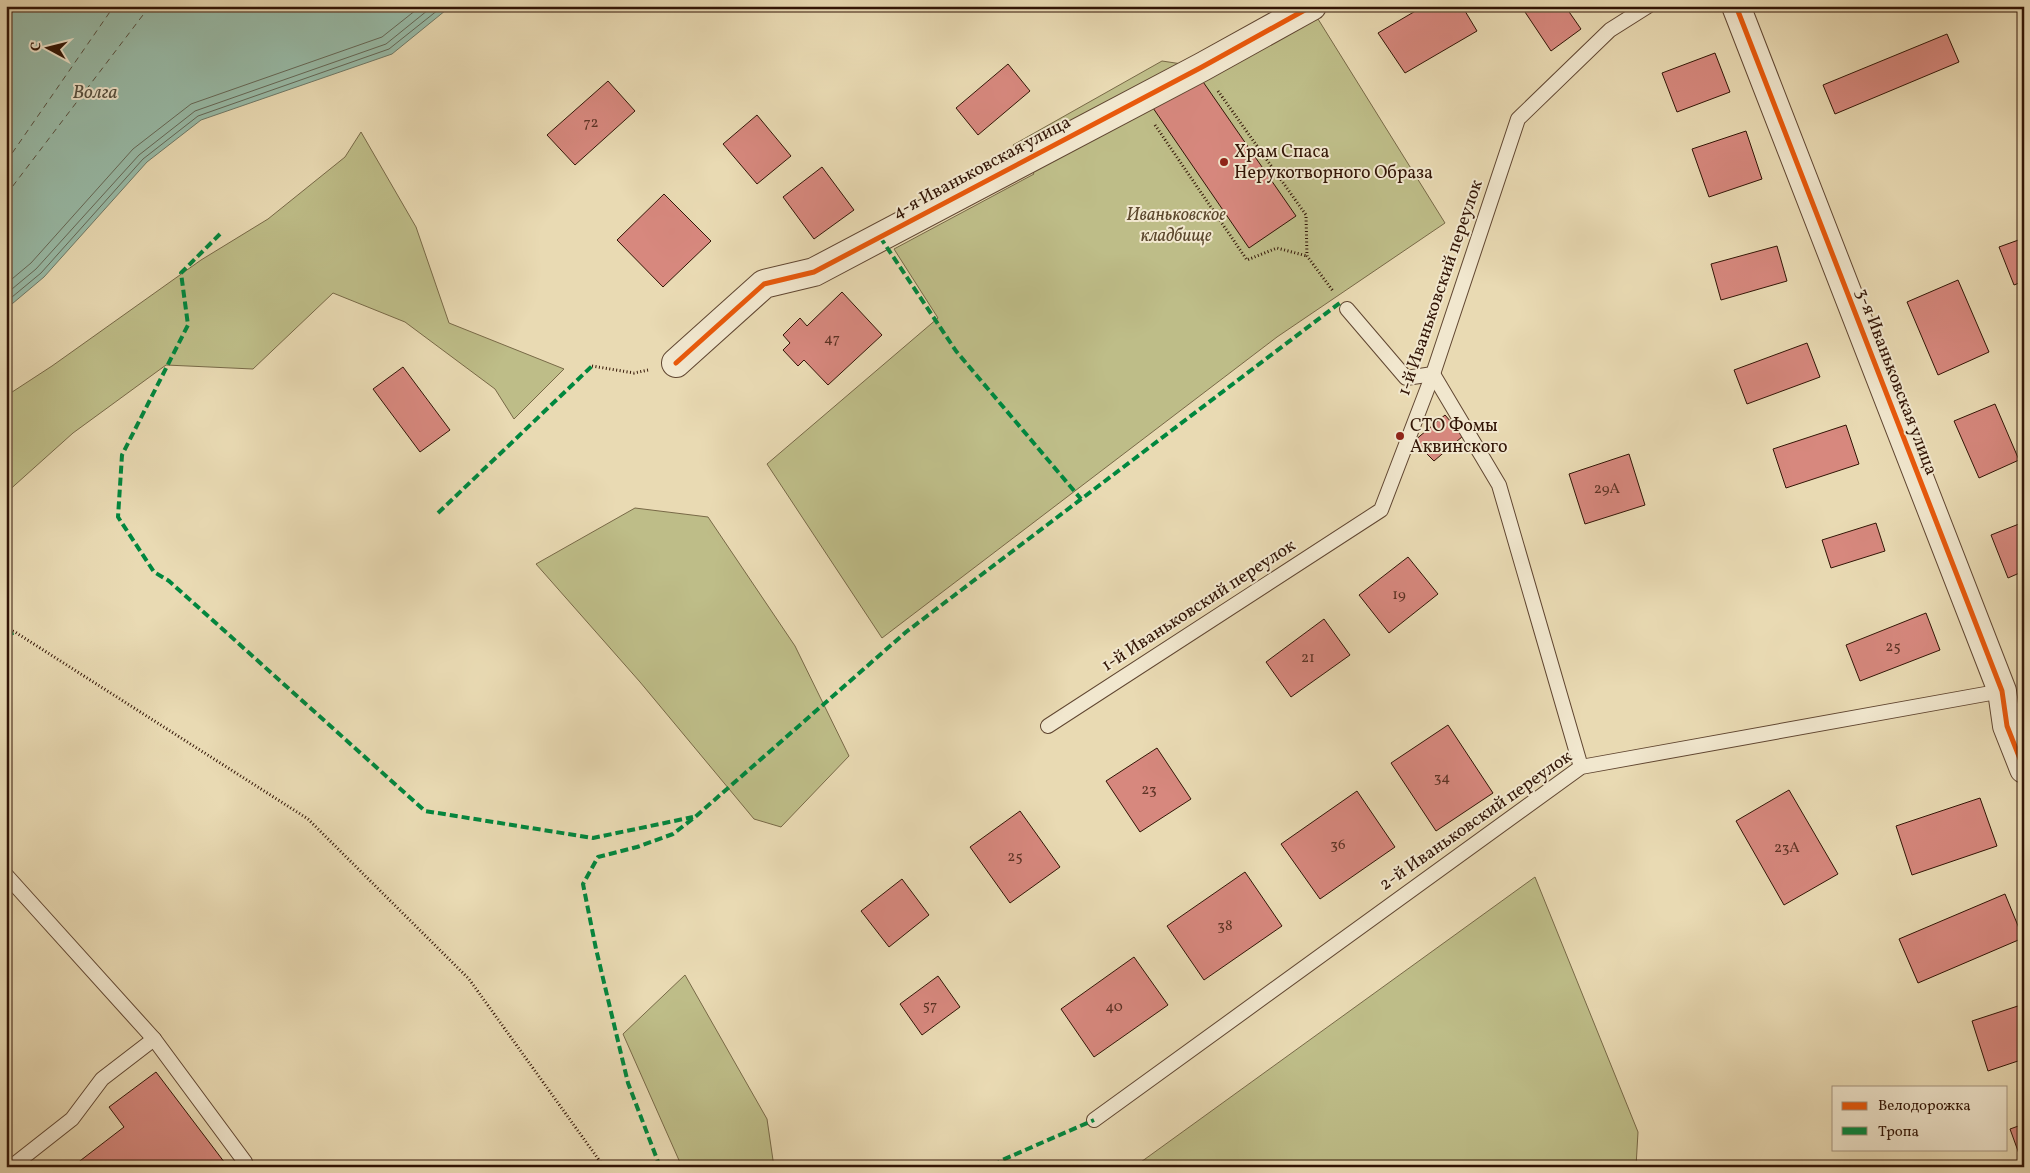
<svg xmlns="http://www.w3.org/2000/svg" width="2030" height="1173" font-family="Vollkorn,serif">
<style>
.green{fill:#bebd88;stroke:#786947}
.water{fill:#98bba8;stroke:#6f7967}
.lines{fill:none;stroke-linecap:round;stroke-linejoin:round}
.shore{stroke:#656857;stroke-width:1}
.ferry{stroke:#564f3f;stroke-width:1;stroke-dasharray:6 5;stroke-linecap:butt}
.building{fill:#d7887e;stroke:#321506}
.lane-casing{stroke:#604631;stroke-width:16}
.street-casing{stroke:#604631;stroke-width:30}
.path{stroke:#321506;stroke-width:3;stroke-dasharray:1 2.5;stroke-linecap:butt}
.lane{stroke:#f1e7ce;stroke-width:14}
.street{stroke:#f1e7ce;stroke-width:28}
.quiet{stroke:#00873e;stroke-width:4;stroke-dasharray:8 4;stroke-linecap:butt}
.cycleway-casing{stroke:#f1e7ce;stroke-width:8}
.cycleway{stroke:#e8590c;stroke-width:5}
.poi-dot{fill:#8f2418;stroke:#f1e7ce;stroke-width:2}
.labels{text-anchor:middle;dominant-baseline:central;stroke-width:4;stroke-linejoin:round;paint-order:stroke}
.number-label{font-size:15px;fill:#5b3224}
.poi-label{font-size:18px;fill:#321506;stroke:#f1e7ce;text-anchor:start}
.street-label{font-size:18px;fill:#321506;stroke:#f1e7ce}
.park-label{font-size:18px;font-style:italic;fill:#5c472d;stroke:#f1e7ce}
.water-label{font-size:19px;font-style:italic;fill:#564f3f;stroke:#f1e7ce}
</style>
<rect width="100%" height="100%" fill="#e9dab3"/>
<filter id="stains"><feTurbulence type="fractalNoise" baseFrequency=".004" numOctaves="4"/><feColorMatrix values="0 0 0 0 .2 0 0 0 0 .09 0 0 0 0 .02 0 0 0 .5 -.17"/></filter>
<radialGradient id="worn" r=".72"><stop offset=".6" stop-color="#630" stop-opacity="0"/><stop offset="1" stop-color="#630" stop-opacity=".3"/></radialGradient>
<g class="green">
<path d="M 1318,19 L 1445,223 L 1277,337 L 882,638 L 767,464 L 938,318 L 894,249 L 1034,174 L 1013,145 L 1162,61 L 1202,67 Z"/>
<path d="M 361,132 L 416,227 L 449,323 L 564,369 L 514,419 L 495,389 L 405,322 L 333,293 L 253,369 L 166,365 L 73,433 L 6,493 L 6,396 L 52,366 L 201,260 L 268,219 L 345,157 Z"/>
<path d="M 635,508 L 708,517 L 795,646 L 849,756 L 781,827 L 754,819 L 640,682 L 536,564 Z"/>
<path d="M 1535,877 L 1638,1132 L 1636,1167 L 1134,1167 Z"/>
<path d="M 685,975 L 767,1119 L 774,1167 L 682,1167 L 623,1034 Z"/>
</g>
<path class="water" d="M 6,6 L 451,6 L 392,54 L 201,120 L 147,162 L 44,277 L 6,309 Z"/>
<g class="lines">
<g class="shore">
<path d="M 6,284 L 31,263 L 133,149 L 191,104 L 382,37 L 421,6"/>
<path d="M 6,294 L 36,269 L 139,155 L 195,111 L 386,44 L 433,6"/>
<path d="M 6,302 L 41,273 L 143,159 L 198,116 L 389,49 L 443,6"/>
</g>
<g class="ferry">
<path d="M 6,162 L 114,6"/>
<path d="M 6,195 L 146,11 L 152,6"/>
</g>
</g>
<g class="building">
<path d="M 1424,6 L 1462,6 L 1477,31 L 1405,73 L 1378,33 Z"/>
<path d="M 1533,6 L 1565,6 L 1581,29 L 1551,51 L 1525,12 Z"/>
<path d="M 1947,34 L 1959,62 L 1835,114 L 1823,85 Z"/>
<path d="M 1715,53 L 1730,92 L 1677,112 L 1662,73 Z"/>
<path d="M 1008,64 L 1030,91 L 978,135 L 956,108 Z"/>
<path d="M 1199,76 L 1296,216 L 1249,248 L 1153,108 Z"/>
<path d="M 608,81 L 635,111 L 575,165 L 547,135 Z"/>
<path d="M 757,115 L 791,156 L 757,184 L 723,144 Z"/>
<path d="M 1746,131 L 1762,179 L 1709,197 L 1692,149 Z"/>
<path d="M 822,167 L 854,210 L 814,239 L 783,197 Z"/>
<path d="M 664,194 L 711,241 L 663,287 L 617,240 Z"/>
<path d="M 2024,238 L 2024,281 L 2014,285 L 1999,247 Z"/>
<path d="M 1777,246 L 1787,281 L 1721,300 L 1711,264 Z"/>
<path d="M 1958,280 L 1989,352 L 1938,375 L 1907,302 Z"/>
<path d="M 842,292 L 882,335 L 828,385 L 804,360 L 798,366 L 783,350 L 790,343 L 783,335 L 800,318 L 807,326 Z"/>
<path d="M 1807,343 L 1820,377 L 1747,404 L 1734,370 Z"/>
<path d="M 403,367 L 450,430 L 420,452 L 373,389 Z"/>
<path d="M 1995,404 L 2019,460 L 1979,478 L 1954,421 Z"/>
<path d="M 1445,415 L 1463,436 L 1434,461 L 1414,441 Z"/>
<path d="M 1846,425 L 1859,464 L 1786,488 L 1773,449 Z"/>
<path d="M 1629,454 L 1645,505 L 1585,524 L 1569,474 Z"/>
<path d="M 2024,522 L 2024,571 L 2008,578 L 1991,535 Z"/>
<path d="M 1876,523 L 1885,551 L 1831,568 L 1822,540 Z"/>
<path d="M 1408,557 L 1438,594 L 1389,633 L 1359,595 Z"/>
<path d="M 1926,613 L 1940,650 L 1860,681 L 1846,645 Z"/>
<path d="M 1324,619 L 1350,655 L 1291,697 L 1266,662 Z"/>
<path d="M 1448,725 L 1493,793 L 1436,831 L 1391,763 Z"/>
<path d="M 1157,748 L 1191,799 L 1140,832 L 1106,781 Z"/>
<path d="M 1789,790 L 1838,874 L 1784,905 L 1736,821 Z"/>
<path d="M 1357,791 L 1395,847 L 1320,899 L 1281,844 Z"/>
<path d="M 1980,798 L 1997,846 L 1912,875 L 1896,826 Z"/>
<path d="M 1020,811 L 1060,867 L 1010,903 L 970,847 Z"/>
<path d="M 1245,872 L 1282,926 L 1204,980 L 1167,926 Z"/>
<path d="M 902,879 L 929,915 L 889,947 L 861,911 Z"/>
<path d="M 2005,894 L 2023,938 L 1918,983 L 1899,939 Z"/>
<path d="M 1134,957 L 1168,1005 L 1094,1057 L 1061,1009 Z"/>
<path d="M 938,976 L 960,1007 L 922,1035 L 900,1004 Z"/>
<path d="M 2024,1004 L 2024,1059 L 1988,1071 L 1972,1021 Z"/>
<path d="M 156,1072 L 228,1167 L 72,1167 L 124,1127 L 109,1107 Z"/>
<path d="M 2024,1124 L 2024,1162 L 2022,1162 L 2010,1129 Z"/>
</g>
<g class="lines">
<defs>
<g id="lane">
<path d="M 1347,309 L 1406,378 L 1433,374 L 1499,485 L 1581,767"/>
<path d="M 1048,726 L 1381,510 L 1433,374 L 1518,119 L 1610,30 L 1648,6"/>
<path d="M 2007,726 L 2024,719"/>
<path d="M 6,875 L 154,1039 L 245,1162 L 246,1167"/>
<path d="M 1094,1120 L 1581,767 L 2002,691"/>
<path d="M 11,1167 L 72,1119 L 102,1079 L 154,1039"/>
</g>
<g id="street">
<path d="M 1736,6 L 2002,691 L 2007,726 L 2024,769"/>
<path d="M 676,363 L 764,284 L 814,272 L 1202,67 L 1312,6"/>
</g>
</defs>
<use href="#lane" class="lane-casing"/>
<use href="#street" class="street-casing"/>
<g class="path">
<path d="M 1218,91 L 1306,215 L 1307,256 L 1333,291"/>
<path d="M 1155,125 L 1247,260 L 1277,248 L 1307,256"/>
<path d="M 592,366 L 634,373 L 648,370"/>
<path d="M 6,629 L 15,632 L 308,819 L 469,979 L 604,1167"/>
</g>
<use href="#lane" class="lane"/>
<use href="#street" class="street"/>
<g class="quiet">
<path d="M 220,234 L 181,273 L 188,325 L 122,455 L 118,517 L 154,572 L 169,581 L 425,811 L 593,838 L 693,817"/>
<path d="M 880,237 L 956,351 L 1081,499"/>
<path d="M 438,513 L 592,366"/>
<path d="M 6,636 L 15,632"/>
<path d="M 660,1167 L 628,1083 L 596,949 L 583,884 L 598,857 L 637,847 L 673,834 L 695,817 L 906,632 L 1341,302"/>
<path d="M 994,1167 L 1000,1161 L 1094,1120"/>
</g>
<defs>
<g id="cycleway">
<path d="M 1736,6 L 2002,691 L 2007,726 L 2024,769"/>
<path d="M 676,363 L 764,284 L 814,272 L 1202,67 L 1312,6"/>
</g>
</defs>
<use href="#cycleway" class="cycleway-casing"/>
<use href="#cycleway" class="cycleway"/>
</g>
<g class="poi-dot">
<circle cx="1224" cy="162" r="5"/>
<circle cx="1400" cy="436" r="5"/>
</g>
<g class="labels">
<g class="number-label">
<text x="591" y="123">72</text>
<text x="832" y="339">47</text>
<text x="1607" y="489">29А</text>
<text x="1399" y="595">19</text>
<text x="1893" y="647">25</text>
<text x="1308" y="658">21</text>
<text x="1442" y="778">34</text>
<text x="1149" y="790">23</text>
<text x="1338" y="845">36</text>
<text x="1787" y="848">23А</text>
<text x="1015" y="857">25</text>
<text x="1225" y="926">38</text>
<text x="930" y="1006">57</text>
<text x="1114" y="1007">40</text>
</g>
<g class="poi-label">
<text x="1234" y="152">Храм Спаса<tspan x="1234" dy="21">Нерукотворного Образа</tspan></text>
<text x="1410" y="426">СТО Фомы<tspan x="1410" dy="21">Аквинского</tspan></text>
</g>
<g class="street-label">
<text transform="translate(982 168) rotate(-28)">4-я Иваньковская улица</text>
<text transform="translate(1441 288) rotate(-71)">1-й Иваньковский переулок</text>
<text transform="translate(1896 382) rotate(69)">3-я Иваньковская улица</text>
<text transform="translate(1199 606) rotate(-33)">1-й Иваньковский переулок</text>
<text transform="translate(1476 821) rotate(-35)">2-й Иваньковский переулок</text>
</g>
<g class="park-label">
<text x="1176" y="215">Иваньковское<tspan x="1176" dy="21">кладбище</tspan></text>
</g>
<g class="water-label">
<text x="95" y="93">Волга</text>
</g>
</g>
<rect width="2030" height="1173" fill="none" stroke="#e9dab3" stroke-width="25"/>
<rect x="8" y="8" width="2015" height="1158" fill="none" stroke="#321506" stroke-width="2.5"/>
<rect x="12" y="12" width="2005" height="1148" fill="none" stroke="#321506"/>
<rect x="1832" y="1086" width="175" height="65" fill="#f1e7ce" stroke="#a5937e"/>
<rect x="1842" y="1102" width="25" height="8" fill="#e8590c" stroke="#a5937e"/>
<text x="1878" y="1110" font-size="15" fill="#321506">Велодорожка</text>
<rect x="1842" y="1127" width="25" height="8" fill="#00873e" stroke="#a5937e"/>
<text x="1878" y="1136" font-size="15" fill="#321506">Тропа</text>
<g transform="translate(48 48) rotate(277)" stroke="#f1e7ce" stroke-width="4" paint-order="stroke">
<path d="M0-4L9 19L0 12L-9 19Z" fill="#321506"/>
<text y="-8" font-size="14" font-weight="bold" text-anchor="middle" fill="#321506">С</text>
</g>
<rect width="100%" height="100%" filter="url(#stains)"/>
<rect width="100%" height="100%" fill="url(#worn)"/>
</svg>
